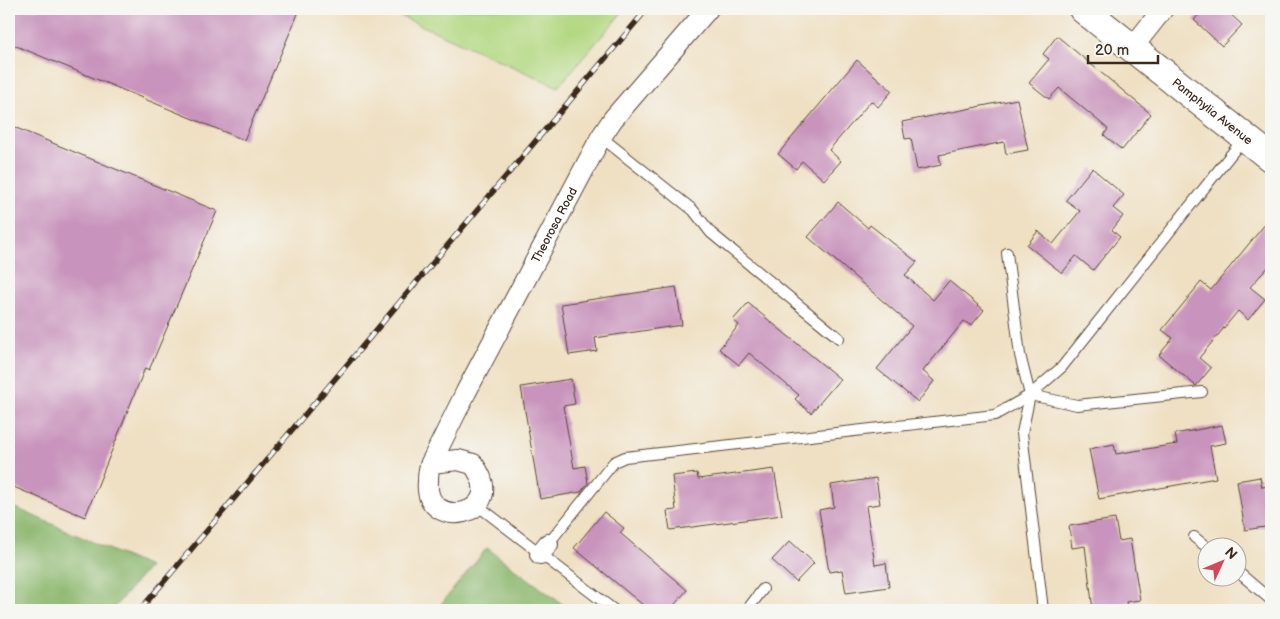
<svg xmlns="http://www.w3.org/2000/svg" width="1280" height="619" font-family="'Balsamiq Sans',sans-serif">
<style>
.green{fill:#b2d881;stroke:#768150}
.forest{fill:#8db86f;stroke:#647146}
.building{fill:#c893bc}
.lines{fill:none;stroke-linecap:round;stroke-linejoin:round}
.lane-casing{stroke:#564537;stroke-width:12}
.street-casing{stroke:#564537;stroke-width:22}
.secondary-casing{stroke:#564537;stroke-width:30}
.lane{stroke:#fff;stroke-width:10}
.street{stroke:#fff;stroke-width:20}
.secondary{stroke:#fff;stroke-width:28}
.rail-casing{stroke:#3b2a1e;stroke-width:5.5}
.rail{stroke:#f6f6f2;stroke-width:4;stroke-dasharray:11;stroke-linecap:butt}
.labels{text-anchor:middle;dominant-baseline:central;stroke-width:4.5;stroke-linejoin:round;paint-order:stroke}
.street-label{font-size:12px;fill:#3b2a1e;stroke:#f6f6f2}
</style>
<rect width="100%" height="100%" fill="#f6f6f2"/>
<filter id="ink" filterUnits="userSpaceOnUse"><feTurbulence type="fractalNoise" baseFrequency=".02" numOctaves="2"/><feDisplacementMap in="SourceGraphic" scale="10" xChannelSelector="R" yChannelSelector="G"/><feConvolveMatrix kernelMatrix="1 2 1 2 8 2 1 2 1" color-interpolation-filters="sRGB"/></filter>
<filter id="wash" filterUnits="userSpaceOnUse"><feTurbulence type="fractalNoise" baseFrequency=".0096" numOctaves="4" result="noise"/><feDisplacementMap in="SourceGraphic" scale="20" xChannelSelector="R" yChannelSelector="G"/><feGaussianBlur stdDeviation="1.12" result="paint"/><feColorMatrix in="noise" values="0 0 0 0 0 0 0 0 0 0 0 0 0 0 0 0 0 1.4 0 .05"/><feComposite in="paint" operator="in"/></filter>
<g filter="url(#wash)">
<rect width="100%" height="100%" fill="#efe0c3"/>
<path class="green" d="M 385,9 L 625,9 L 558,87 Z"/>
<g class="forest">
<path d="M 9,505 L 149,567 L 112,610 L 9,610 Z"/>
<path d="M 487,548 L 570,610 L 436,610 Z"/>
</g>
<g id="blocks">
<g class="building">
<path d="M 9,9 L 300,9 L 244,140 L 9,43 Z"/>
<path d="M 1204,9 L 1225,9 L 1242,25 L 1222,46 L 1194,20 Z"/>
<path d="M 1057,36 L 1151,114 L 1122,150 L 1104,135 L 1108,129 L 1059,88 L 1049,99 L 1029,83 L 1049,59 L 1043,54 Z"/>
<path d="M 857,60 L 892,91 L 878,107 L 871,101 L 829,150 L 841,161 L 824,180 L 802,161 L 796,169 L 778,154 Z"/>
<path d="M 1017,99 L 1028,150 L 1006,154 L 1004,142 L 939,155 L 941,165 L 917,170 L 911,138 L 905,139 L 902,122 Z"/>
<path d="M 9,125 L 217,211 L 149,370 L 145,368 L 85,517 L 9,485 Z"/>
<path d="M 1092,168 L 1124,195 L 1113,208 L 1123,216 L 1112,230 L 1120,237 L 1093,270 L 1076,256 L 1062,273 L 1027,245 L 1038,231 L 1053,244 L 1080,211 L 1066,200 Z"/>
<path d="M 838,202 L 868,228 L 870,225 L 917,262 L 905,275 L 933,300 L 949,281 L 984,310 L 971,326 L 964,321 L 923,371 L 934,381 L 918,402 L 877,369 L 912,326 L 808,237 Z"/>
<path d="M 1271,217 L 1271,264 L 1250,287 L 1265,299 L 1248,320 L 1238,311 L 1199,358 L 1211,368 L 1196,386 L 1159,355 L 1173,338 L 1162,330 L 1201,282 L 1211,290 Z"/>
<path d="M 676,287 L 682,325 L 595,338 L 597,351 L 569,355 L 561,304 Z"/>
<path d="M 748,303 L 840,379 L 811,413 L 795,399 L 799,395 L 749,353 L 739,365 L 719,349 L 739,325 L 733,320 Z"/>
<path d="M 571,379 L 575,404 L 563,406 L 574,468 L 585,466 L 588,483 L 581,492 L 540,499 L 521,387 Z"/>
<path d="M 1222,425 L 1226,443 L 1210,446 L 1216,478 L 1099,499 L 1089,449 L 1114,444 L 1116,454 L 1177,444 L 1175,434 Z"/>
<path d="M 774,469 L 782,515 L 670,530 L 667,511 L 676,510 L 672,476 L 697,473 L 698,479 Z"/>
<path d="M 1260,477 L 1262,487 L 1271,486 L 1271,526 L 1245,530 L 1237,481 Z"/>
<path d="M 876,478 L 880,504 L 866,506 L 875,565 L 886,563 L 889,587 L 846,593 L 842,570 L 829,572 L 819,510 L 834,507 L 831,485 Z"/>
<path d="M 604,512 L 624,528 L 620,533 L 687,590 L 670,610 L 649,610 L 574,548 Z"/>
<path d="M 1115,519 L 1119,541 L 1130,539 L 1140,600 L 1126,602 L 1127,610 L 1093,610 L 1085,546 L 1072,548 L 1069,526 Z"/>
<path d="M 790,541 L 814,563 L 796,582 L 772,560 Z"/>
</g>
</g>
</g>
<g filter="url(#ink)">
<use href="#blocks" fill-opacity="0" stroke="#564537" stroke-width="1"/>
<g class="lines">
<defs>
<g id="lane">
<path d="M 601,137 L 693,210 L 711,233 L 839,338"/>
<path d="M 1007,253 L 1020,355 L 1030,395 L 1022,433 L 1043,610"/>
<path d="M 1030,395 L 1077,405 L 1202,392"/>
<path d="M 477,505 L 614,610"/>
<path d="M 1194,537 L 1208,548"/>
<path d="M 548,544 L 614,462 L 625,457 L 995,415 L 1030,395 L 1062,367 L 1244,138"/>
<path d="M 1238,572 L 1271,600"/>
<path d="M 747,610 L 763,589"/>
</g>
<g id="street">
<path d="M 1132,48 L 1163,9"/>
<path d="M 458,460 L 473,464 C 513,517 423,533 428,482 C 428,476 428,469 431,463 Z"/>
<path id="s1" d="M 431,463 L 466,392 L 601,137 L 613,119 L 708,9"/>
<path d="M 540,554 L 548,544"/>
</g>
<g id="secondary">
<path id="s2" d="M 1083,9 L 1271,158"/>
</g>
</defs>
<use href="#lane" class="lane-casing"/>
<use href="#street" class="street-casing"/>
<use href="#secondary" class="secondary-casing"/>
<use href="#lane" class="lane"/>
<use href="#street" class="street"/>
<use href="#secondary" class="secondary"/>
<defs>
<path id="rail" d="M 140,610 L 647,9"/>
</defs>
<use href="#rail" class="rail-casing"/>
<use href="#rail" class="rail"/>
</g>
</g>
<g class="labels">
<g class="street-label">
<text stroke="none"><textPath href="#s2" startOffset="165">Pamphylia Avenue</textPath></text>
<text stroke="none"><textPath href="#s1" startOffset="268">Theorosa Road</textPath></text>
</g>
</g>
<rect width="1280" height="619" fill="none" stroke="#f6f6f2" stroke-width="30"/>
<g transform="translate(1222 562) rotate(46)"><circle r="24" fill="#f6f6f2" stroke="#aba49d"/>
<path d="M0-4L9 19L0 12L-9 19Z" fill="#d1495b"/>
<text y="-8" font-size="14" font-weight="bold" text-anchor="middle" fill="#3b2a1e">N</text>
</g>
<path d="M1088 55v8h70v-8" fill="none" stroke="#3b2a1e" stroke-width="2.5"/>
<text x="1095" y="55" font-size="15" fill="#3b2a1e" stroke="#f6f6f2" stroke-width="4" paint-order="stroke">20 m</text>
</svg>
